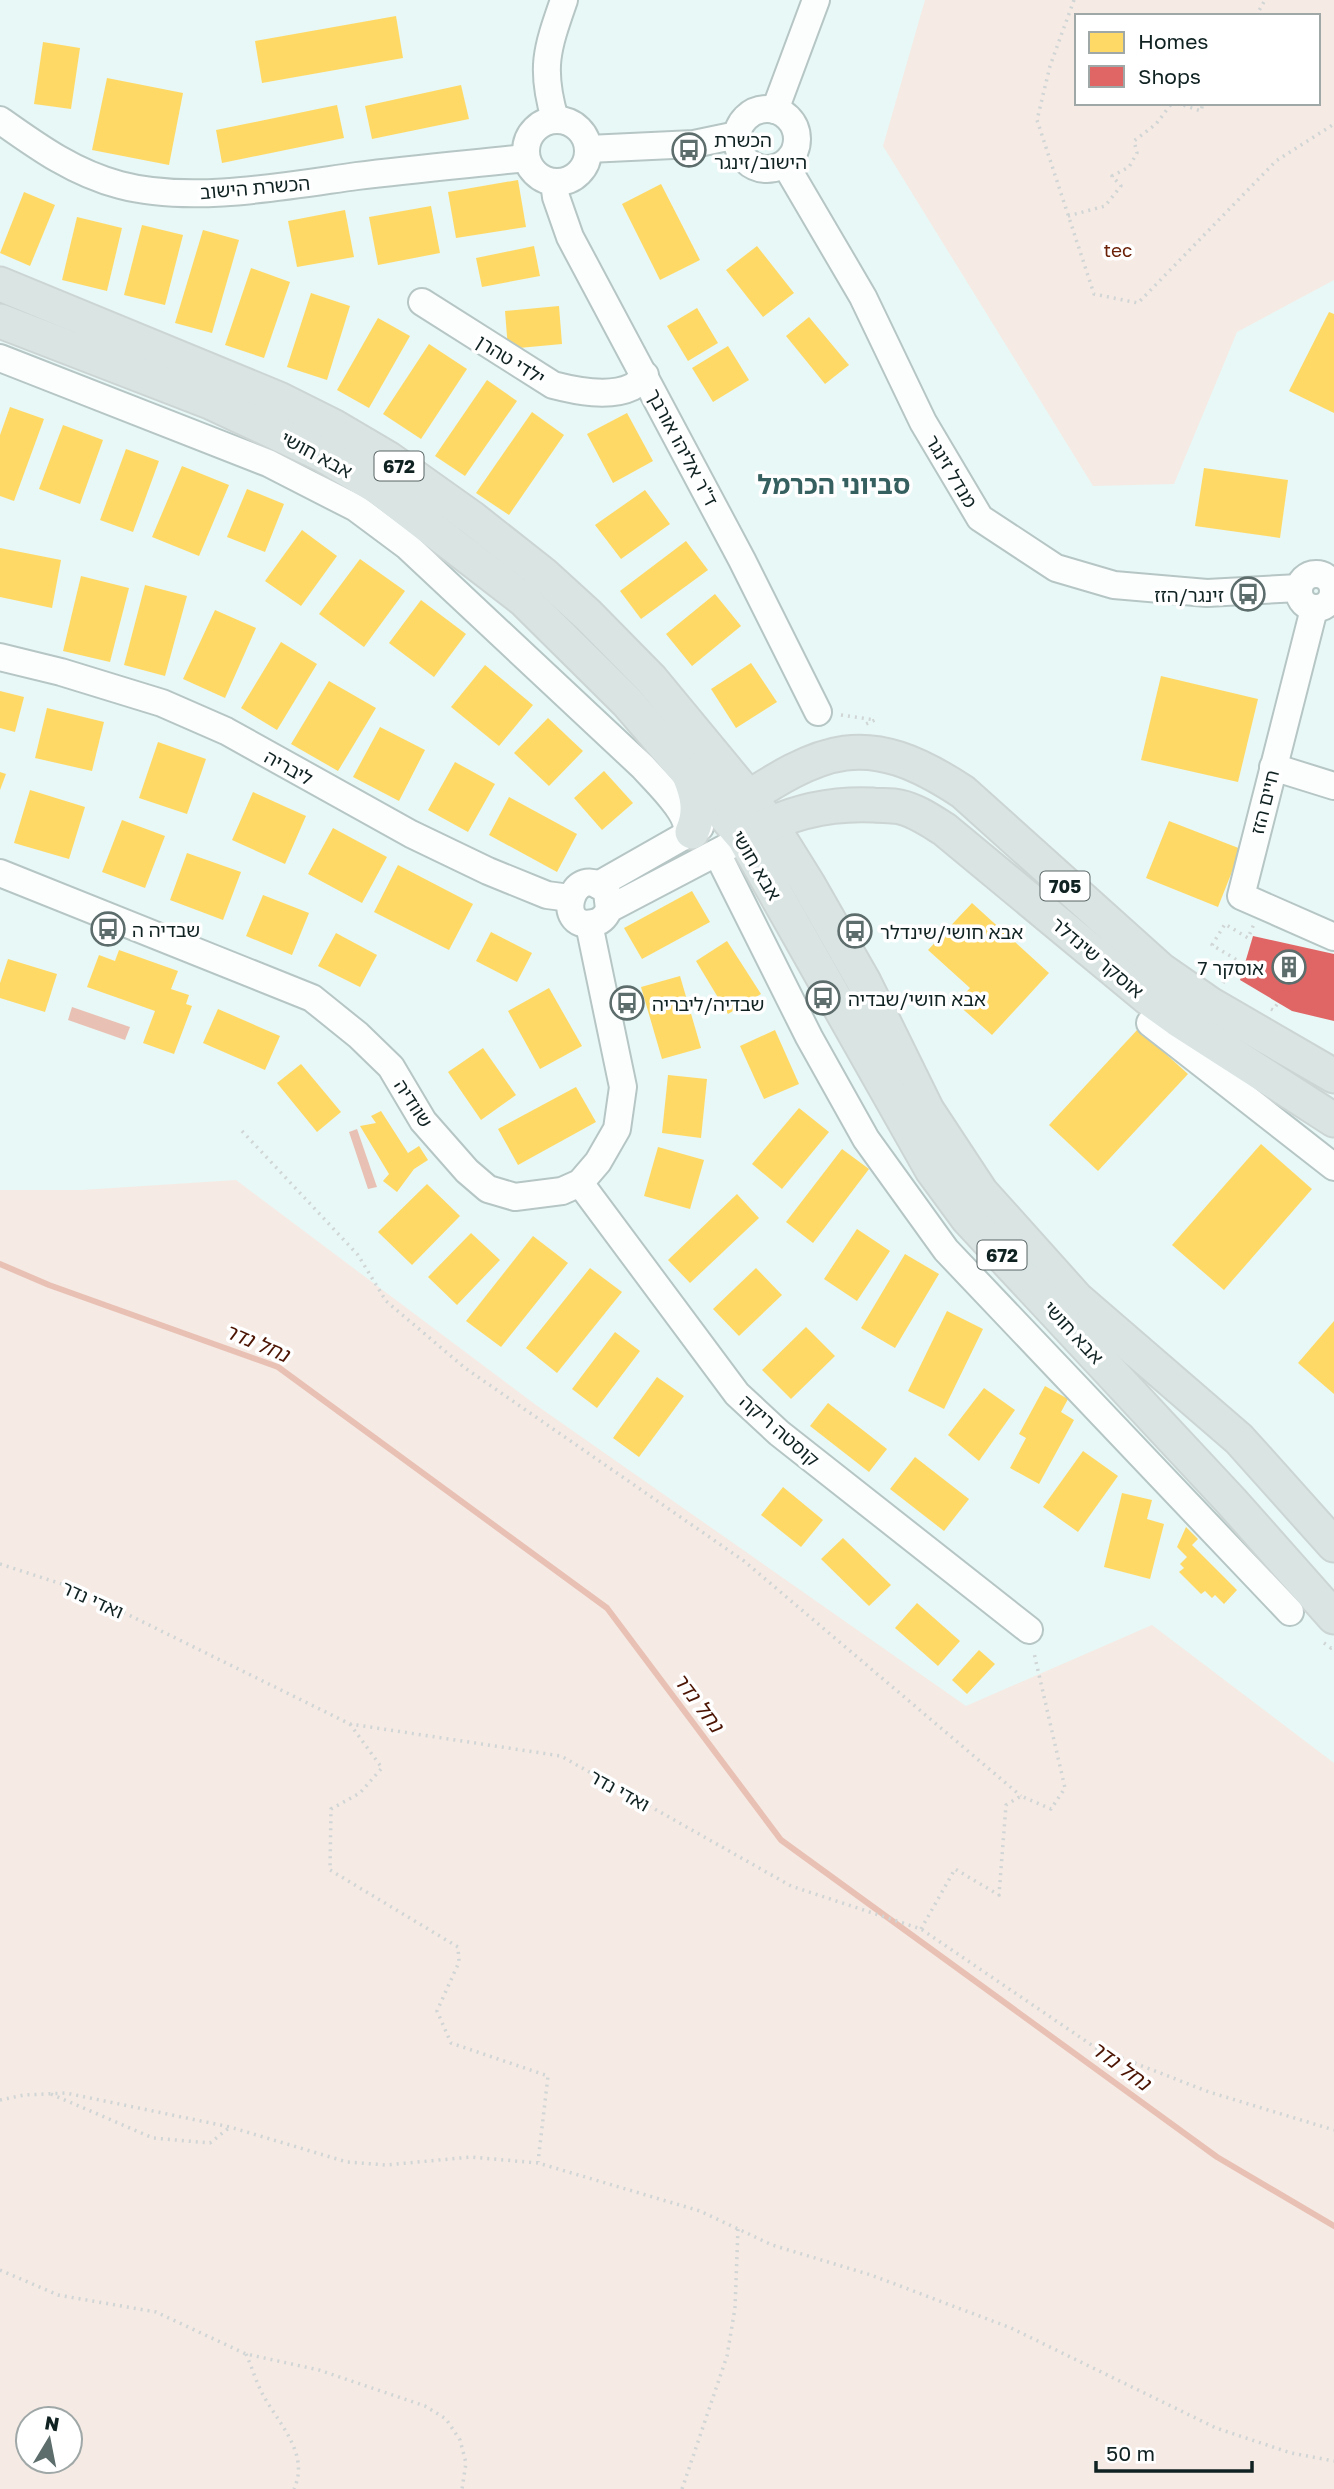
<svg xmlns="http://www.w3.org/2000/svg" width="1334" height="2489" font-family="'Golos Text','Noto Sans Hebrew',sans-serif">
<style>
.green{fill:#f5eae4;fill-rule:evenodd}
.water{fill:#e9c1b4}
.homes{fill:#ffd966}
.shops{fill:#e06666}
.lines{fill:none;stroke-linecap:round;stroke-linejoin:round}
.stream{stroke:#e9c1b4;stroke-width:6}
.minor-casing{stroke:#b6c6c4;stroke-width:30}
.major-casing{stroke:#ccd5d4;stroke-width:37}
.path{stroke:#d0d5d5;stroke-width:3.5;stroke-dasharray:2 5;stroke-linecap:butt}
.minor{stroke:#fcfefe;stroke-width:26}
.major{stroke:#d9e4e3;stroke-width:33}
.labels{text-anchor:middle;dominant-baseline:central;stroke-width:7;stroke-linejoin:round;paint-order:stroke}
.shield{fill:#fff;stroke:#586464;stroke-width:2}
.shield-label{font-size:18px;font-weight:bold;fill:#102222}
.poi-label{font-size:19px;fill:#102222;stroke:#fff;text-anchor:start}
.street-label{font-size:19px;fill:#102222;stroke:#fff}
.park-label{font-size:19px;fill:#6c2209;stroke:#fff}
.water-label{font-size:21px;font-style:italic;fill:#4c1403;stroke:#fff}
.district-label{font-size:26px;font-weight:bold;fill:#35605f;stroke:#fff}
</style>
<rect width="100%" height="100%" fill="#e8f8f6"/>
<g class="green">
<path d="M 925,0 L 1334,0 L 1334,280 L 1237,332 L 1174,484 L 1093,486 L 883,146 ZM 1077,16 L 1318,16 L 1318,103 L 1077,103 Z"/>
<path d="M 236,1180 L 536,1405 L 966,1706 L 1152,1625 L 1334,1763 L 1334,2489 L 0,2489 L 0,1190 L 82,1190 ZM 28,2419 L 70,2419 L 70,2461 L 28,2461 Z"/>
</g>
<g class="water">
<path d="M 72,1007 L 130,1027 L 125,1040 L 68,1020 Z"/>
<path d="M 357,1129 L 377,1187 L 368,1189 L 349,1132 Z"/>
</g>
<g class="homes">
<path d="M 396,16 L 403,58 L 262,83 L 255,41 Z"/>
<path d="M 43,42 L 80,48 L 71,109 L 34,104 Z"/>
<path d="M 107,78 L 183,93 L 169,165 L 92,150 Z"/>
<path d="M 461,85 L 469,119 L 372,139 L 365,106 Z"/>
<path d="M 337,105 L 344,138 L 222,163 L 216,130 Z"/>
<path d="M 518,180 L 526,227 L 456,238 L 448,192 Z"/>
<path d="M 661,184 L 700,260 L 660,280 L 622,204 Z"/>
<path d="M 24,192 L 55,205 L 30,266 L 0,253 Z"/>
<path d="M 431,206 L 440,253 L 378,265 L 369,217 Z"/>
<path d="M 345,210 L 354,257 L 297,267 L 288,221 Z"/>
<path d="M 77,217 L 122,228 L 107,291 L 62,280 Z"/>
<path d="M 142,225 L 183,235 L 165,305 L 124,295 Z"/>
<path d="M 203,230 L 239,240 L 212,333 L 175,323 Z"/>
<path d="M 534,246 L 540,276 L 482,287 L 476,258 Z"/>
<path d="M 757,246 L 794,293 L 763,317 L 726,270 Z"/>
<path d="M 251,268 L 290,282 L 264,358 L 225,345 Z"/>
<path d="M 311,293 L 350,306 L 327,380 L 287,367 Z"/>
<path d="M 559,306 L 562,344 L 508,349 L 505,311 Z"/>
<path d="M 697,308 L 718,343 L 688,361 L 667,326 Z"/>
<path d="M 1329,312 L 1334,314 L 1334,413 L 1289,391 Z"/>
<path d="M 809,317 L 849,365 L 825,384 L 786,336 Z"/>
<path d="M 378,318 L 410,336 L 369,408 L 337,390 Z"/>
<path d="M 429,344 L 467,369 L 421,439 L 383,414 Z"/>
<path d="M 728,346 L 749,380 L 713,402 L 692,368 Z"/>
<path d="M 487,380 L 517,401 L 465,476 L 435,456 Z"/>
<path d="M 10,407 L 44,419 L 14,501 L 0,496 L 0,435 Z"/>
<path d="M 532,412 L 564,435 L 509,515 L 476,493 Z"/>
<path d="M 627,413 L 653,461 L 613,483 L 587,434 Z"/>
<path d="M 63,425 L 103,440 L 80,504 L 39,489 Z"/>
<path d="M 126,449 L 159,461 L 133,532 L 100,520 Z"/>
<path d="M 182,466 L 229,485 L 199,556 L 152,537 Z"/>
<path d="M 1204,468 L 1288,480 L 1280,538 L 1195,526 Z"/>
<path d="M 247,489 L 284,504 L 265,552 L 227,537 Z"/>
<path d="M 645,490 L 670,524 L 621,559 L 595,525 Z"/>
<path d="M 302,530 L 337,556 L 301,606 L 265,581 Z"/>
<path d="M 686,541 L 708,570 L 641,619 L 620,591 Z"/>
<path d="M 0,548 L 61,560 L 52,608 L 0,597 Z"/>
<path d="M 360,559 L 405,591 L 364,647 L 319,614 Z"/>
<path d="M 81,576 L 129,588 L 110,662 L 63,651 Z"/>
<path d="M 145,585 L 187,596 L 165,676 L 124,665 Z"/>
<path d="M 715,594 L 741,626 L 692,666 L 666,634 Z"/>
<path d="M 421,600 L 466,634 L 434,677 L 389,643 Z"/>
<path d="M 215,610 L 256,628 L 225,698 L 183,679 Z"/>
<path d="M 281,642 L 317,664 L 277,730 L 241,708 Z"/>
<path d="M 751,663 L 777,702 L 736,728 L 711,689 Z"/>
<path d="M 485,665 L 533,705 L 499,746 L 451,707 Z"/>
<path d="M 1161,676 L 1258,699 L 1238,782 L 1141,760 Z"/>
<path d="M 329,681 L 376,708 L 338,771 L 291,744 Z"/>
<path d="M 0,691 L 24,697 L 15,732 L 0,728 Z"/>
<path d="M 47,708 L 104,722 L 92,771 L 35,758 Z"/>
<path d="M 548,718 L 583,751 L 549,786 L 514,753 Z"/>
<path d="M 380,727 L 425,750 L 399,801 L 353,777 Z"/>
<path d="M 158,742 L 206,759 L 187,814 L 139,798 Z"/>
<path d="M 455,762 L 495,784 L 468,832 L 428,810 Z"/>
<path d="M 604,771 L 633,803 L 602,830 L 574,798 Z"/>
<path d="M 0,772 L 6,774 L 0,790 Z"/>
<path d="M 30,790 L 85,807 L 69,859 L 14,843 Z"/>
<path d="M 253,792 L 306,816 L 285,864 L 232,840 Z"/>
<path d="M 509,797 L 577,834 L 557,872 L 489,835 Z"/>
<path d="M 122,820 L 165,836 L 145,888 L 102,872 Z"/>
<path d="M 1169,821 L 1241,849 L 1218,907 L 1146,878 Z"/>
<path d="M 333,828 L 387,857 L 362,903 L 308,874 Z"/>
<path d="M 187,853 L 241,872 L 223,920 L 170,900 Z"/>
<path d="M 398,865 L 473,904 L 449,950 L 374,912 Z"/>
<path d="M 692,891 L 710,922 L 642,959 L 624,928 Z"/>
<path d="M 263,895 L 309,913 L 292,955 L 246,936 Z"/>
<path d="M 972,903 L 1049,973 L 992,1035 L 956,1003 L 970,988 L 928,950 Z"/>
<path d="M 491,932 L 532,953 L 517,982 L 476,961 Z"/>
<path d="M 336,933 L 377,955 L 360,987 L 318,966 Z"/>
<path d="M 727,941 L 761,994 L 728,1014 L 696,961 Z"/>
<path d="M 119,950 L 178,971 L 171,989 L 189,995 L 186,1004 L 192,1006 L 174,1054 L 143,1043 L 155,1011 L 87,987 L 99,955 L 115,961 Z"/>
<path d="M 8,959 L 57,974 L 45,1012 L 0,998 L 0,983 Z"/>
<path d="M 680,976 L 701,1048 L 662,1059 L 641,987 Z"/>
<path d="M 549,988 L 582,1046 L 540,1069 L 508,1011 Z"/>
<path d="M 218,1009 L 280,1036 L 265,1070 L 203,1043 Z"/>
<path d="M 1138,1029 L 1188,1074 L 1098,1171 L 1049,1125 Z"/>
<path d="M 775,1030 L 799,1084 L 764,1099 L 740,1046 Z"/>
<path d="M 483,1048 L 516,1095 L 481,1120 L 448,1072 Z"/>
<path d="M 301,1064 L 341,1112 L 317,1132 L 277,1083 Z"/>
<path d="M 668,1075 L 707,1079 L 701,1138 L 662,1133 Z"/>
<path d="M 576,1087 L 596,1122 L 518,1165 L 498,1129 Z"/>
<path d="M 799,1108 L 829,1132 L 782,1189 L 752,1164 Z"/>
<path d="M 381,1111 L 408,1153 L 419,1146 L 428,1160 L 414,1169 L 397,1192 L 383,1181 L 389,1174 L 360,1126 L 376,1123 L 371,1116 Z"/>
<path d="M 1261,1144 L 1312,1189 L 1224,1290 L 1172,1245 Z"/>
<path d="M 658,1147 L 704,1160 L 690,1209 L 644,1196 Z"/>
<path d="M 842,1149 L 869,1169 L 813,1243 L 786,1222 Z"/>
<path d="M 427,1184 L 460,1216 L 412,1265 L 378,1232 Z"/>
<path d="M 737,1194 L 759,1218 L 690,1283 L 668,1260 Z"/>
<path d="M 857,1229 L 890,1251 L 857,1301 L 824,1279 Z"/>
<path d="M 471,1233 L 500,1260 L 457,1305 L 428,1277 Z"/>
<path d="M 533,1236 L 568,1263 L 501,1347 L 466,1321 Z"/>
<path d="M 905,1254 L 939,1274 L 895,1348 L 861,1328 Z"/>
<path d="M 590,1268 L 622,1292 L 557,1373 L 526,1348 Z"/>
<path d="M 756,1268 L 782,1295 L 739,1336 L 713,1309 Z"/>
<path d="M 947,1311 L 983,1329 L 944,1409 L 908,1391 Z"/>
<path d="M 1334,1321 L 1334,1394 L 1298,1363 Z"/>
<path d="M 806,1327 L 835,1356 L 791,1399 L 762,1370 Z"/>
<path d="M 615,1332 L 640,1351 L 597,1408 L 572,1389 Z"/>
<path d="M 657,1377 L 684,1396 L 639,1457 L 613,1438 Z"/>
<path d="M 1045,1386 L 1068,1399 L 1061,1412 L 1074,1420 L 1039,1484 L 1010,1468 L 1026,1438 L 1019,1434 Z"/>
<path d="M 984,1388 L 1015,1410 L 979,1461 L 948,1435 Z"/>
<path d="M 828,1403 L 887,1449 L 869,1472 L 810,1426 Z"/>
<path d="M 1083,1451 L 1118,1476 L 1078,1532 L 1043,1507 Z"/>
<path d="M 915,1457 L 969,1499 L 944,1531 L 890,1489 Z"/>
<path d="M 783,1487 L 823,1520 L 801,1547 L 761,1515 Z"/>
<path d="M 1122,1493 L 1152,1500 L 1147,1519 L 1164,1524 L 1150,1579 L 1104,1567 Z"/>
<path d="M 1186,1527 L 1198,1539 L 1192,1545 L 1237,1590 L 1224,1604 L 1215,1595 L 1212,1598 L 1205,1591 L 1201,1594 L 1179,1572 L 1184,1568 L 1180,1564 L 1187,1557 L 1177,1547 Z"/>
<path d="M 843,1538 L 891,1585 L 869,1606 L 821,1559 Z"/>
<path d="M 917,1603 L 960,1641 L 938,1666 L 895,1628 Z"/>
<path d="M 979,1650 L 995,1664 L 967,1694 L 952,1680 Z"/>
</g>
<path class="shops" d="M 1253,936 L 1334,954 L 1334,1021 L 1292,1011 L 1240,980 Z"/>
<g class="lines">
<path class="stream" d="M 0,1264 L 49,1285 L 278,1367 L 607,1608 L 781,1840 L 1217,2157 L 1334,2226"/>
<defs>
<g id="minor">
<circle cx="767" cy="139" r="30"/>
<path d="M 775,110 L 816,0"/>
<path d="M 555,119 C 540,68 547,49 564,0"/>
<path d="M 0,120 C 38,147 74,173 120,185 C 191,204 285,186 357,176 C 414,169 470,164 526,158"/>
<circle cx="557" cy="151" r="31"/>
<path d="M 588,149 L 694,144 L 737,135"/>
<path d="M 785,164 L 863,297 L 923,422 L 980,518 L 1056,568 L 1114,585 L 1207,593 L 1299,588"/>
<path d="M 554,182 L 556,197 L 570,237 L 742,560 L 818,712"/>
<path d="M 422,302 L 553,385 C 576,391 609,398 632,387 C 636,385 641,379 645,375"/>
<path d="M 0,358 L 268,463 L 356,508 L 407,546 L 643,767 C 656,782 693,815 686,835"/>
<circle cx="1316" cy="591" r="17"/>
<path d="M 1314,609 L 1241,896 L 1334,937"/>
<path d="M 0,657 L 61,672 L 162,703 L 226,731 L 411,834 L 488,871 L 547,895 L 570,898"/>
<path d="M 1273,767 L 1334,786"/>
<path d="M 717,853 L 809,1037 L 866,1139 L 946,1250 L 1290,1612"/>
<path d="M 0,873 L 312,998 L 358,1035 L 391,1067 L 423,1121 L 467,1171 L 488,1189 L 515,1197 L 562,1191 L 580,1183 L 598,1162 L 617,1129 L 623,1087 L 589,924"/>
<path d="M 598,885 L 700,827"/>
<path d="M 609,909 L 607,892 C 573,857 552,931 593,923 C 601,922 606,916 609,909 L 731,845"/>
<path d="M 1150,1023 L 1334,1167"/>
<path d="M 580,1183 L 737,1394 L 779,1433 L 1029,1630"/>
</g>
<g id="major">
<path d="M 0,284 L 279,399 L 333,426 L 389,459 L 472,518 L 543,574 L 588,615 L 651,679 L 770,823 L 808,884 L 864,982 L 927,1110 L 981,1192 L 1077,1299 L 1239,1439 L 1334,1545"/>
<path d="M 0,321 L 210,402 L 323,455 L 379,488 L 524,600 L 627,702 L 744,838 L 932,1170 L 968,1219 L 1231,1501 L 1334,1617"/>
<path d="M 689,775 C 697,794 701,812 692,832"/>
<path d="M 732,808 C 823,748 865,727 963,792 L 1161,970 L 1210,1004 L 1334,1076"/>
<path d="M 752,833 C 790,812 829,803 873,805 C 881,806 891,805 900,807 C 915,810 931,821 944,829 L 1148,998 L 1177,1019 L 1334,1120"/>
</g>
</defs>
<use href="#minor" class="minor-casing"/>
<use href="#major" class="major-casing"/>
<g class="path">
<path d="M 1074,0 L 1050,66 L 1037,120 L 1094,294 L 1138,303 L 1276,161 L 1334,124"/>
<path d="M 1256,16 L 1265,0"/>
<path d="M 1177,103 L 1201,111 L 1203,103"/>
<path d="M 1068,216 L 1105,206 L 1121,186 L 1112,176 L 1129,167 L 1137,153 L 1134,141 L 1156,124 L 1172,103"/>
<path d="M 841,715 L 875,720 L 866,724"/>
<path d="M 1223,983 L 1237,960 L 1212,945 L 1225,924 L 1248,938 L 1254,924"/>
<path d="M 1271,1009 L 1273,1010 L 1278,1003"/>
<path d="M 242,1131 L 358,1255 L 386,1301 L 465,1368 L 744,1561 L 1021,1796"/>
<path d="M 0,1564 L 74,1588 L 350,1724 L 561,1756 L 791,1886 L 921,1929 L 1096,2048 L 1209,2092 L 1334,2130"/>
<path d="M 1324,1643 L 1331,1648 L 1334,1646"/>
<path d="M 350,1724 L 382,1768 L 360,1793 L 331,1809 L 330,1870 L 458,1947 L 459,1962 L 437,2011 L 451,2043 L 548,2076 L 538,2162"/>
<path d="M 921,1929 L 955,1869 L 999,1895 L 1006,1805 L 1021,1796 L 1051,1809 L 1065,1788 L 1034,1653"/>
<path d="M 51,2094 L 153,2138 L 210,2143 L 230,2127"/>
<path d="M 0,2100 L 24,2095 L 66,2093 L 230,2127 L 347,2162 L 386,2165 L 471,2157 L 538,2163 L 700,2211 L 772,2245 L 871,2275 L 1011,2328 L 1216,2428 L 1291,2453 L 1334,2461"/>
<path d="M 0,2270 L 58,2295 L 156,2312 L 246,2354 L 319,2370 L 425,2406 L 446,2419 L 460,2440 L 466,2463 L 462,2489"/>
<path d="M 246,2354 C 252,2367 256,2382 263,2395 C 279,2424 310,2454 294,2489"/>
<path d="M 682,2489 L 727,2356 L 735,2308 L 738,2229"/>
</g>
<use href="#minor" class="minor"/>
<use href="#major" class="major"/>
</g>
<defs>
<symbol id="bus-ring" viewBox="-11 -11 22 22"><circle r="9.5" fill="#fff" stroke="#5c6d6c" stroke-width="1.5"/><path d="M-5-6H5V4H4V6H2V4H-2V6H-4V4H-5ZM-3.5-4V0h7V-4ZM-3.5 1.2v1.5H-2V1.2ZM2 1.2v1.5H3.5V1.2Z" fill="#5c6d6c"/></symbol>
<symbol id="building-ring" viewBox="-11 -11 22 22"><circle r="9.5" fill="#fff" stroke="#5c6d6c" stroke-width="1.5"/><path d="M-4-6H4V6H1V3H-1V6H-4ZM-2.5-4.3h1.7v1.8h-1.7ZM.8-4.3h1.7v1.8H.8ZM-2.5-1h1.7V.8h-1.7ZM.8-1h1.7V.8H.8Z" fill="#5c6d6c"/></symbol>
</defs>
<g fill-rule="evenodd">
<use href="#bus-ring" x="670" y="131" width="38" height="38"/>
<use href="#bus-ring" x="1229" y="575" width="38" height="38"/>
<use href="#bus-ring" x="89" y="910" width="38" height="38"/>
<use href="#bus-ring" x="836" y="912" width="38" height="38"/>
<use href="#building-ring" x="1270" y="948" width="38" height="38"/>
<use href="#bus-ring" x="804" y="979" width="38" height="38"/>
<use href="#bus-ring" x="608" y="984" width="38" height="38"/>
</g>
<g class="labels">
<g class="shield">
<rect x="374.5" y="451.5" width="49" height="29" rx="5"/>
<rect x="1040.5" y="871.5" width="49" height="29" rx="5"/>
<rect x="977.5" y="1240.5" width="49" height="29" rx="5"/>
</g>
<g class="shield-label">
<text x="399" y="466">672</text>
<text x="1065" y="886">705</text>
<text x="1002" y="1255">672</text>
</g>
<g class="poi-label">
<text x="714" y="139">הכשרת<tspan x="714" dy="22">הישוב/זינגר</tspan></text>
<text x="1224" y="594" text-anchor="end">זינגר/הזז</text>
<text x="132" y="929">שבדיה ה</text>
<text x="880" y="931">אבא חושי/שינדלר</text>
<text x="1264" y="967" text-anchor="end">אוסקר 7</text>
<text x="848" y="998">אבא חושי/שבדיה</text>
<text x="652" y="1003">שבדיה/ליבריה</text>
</g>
<g class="street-label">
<text transform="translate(255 187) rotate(-5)">הכשרת הישוב</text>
<text transform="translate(511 359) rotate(32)">ילדי טהרן</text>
<text transform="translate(683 447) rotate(62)">ד"ר אליהו אורבך</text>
<text transform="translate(317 454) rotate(28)">אבא חושי</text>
<text transform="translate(952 471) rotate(59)">מנדל זינגר</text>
<text transform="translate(289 767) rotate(29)">ליבריה</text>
<text transform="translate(1264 802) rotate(-76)">חיים הזז</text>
<text transform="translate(757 865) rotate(59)">אבא חושי</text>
<text transform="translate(1098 957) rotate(40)">אוסקר שינדלר</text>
<text transform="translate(414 1103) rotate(57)">שוודיה</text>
<text transform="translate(1074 1332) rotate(47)">אבא חושי</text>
<text transform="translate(780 1430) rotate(41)">קוסטה ריקה</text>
<text transform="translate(93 1599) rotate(24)">ואדי נדר</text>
<text transform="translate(620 1790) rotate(29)">ואדי נדר</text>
</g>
<g class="park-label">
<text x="1118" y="249">tec</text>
</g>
<g class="water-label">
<text transform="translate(257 1342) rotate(23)">נחל נדר</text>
<text transform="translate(699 1702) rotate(53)">נחל נדר</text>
<text transform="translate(1121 2065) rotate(36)">נחל נדר</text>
</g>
<g class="district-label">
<text x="834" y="484">סביוני הכרמל</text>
</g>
</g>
<rect x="1075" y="14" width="245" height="91" fill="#ffffff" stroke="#9fa7a7" stroke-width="2"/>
<rect x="1089" y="32" width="35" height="21" fill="#ffd966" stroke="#9fa7a7" stroke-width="2"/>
<text x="1138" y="49" font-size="21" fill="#102222">Homes</text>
<rect x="1089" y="66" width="35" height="21" fill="#e06666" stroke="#9fa7a7" stroke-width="2"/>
<text x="1138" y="84" font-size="21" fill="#102222">Shops</text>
<g transform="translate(49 2440) rotate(10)"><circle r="33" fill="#ffffff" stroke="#9fa7a7" stroke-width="2"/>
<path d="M0-5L12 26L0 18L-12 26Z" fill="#5c6d6c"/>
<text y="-10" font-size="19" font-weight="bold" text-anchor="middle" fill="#102222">N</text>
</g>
<path d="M1096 2461v10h156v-10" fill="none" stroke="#102222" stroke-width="3.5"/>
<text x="1106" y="2461" font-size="21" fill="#102222" stroke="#ffffff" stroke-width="5" paint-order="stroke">50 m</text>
</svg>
